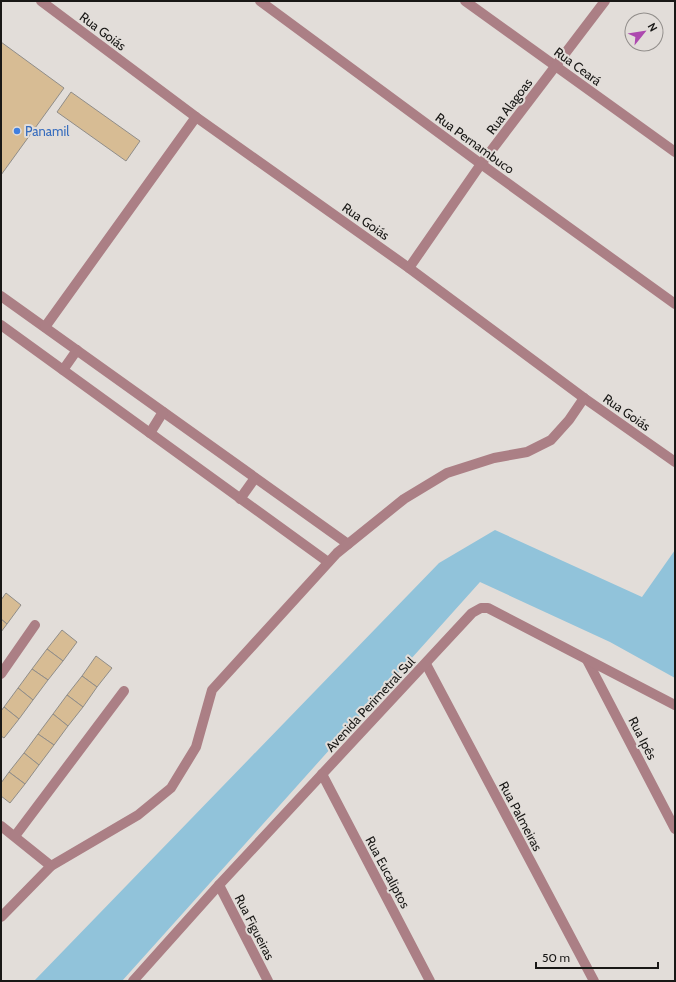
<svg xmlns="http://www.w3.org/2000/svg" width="676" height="982" font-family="Cabin,sans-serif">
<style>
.water{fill:#91c3da}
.building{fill:#d7bc94;stroke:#908d89}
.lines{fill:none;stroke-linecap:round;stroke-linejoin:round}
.street{stroke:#ab7f85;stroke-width:10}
.shop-dot{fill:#3f7fe0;stroke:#e2ddd9;stroke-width:1.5}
.labels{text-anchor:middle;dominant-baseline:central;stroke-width:4;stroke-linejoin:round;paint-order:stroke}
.street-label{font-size:13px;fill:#191816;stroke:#e2ddd9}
.shop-label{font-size:13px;fill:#366cbe;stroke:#e2ddd9;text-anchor:start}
</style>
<rect width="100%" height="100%" fill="#e2ddd9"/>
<path class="water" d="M 495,530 L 642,597 L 675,550 L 675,678 L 610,642 L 480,582 L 122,981 L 34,981 L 439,563 Z"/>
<g class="building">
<path d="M 1,42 L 64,88 L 1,175 Z"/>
<path d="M 71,92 L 140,141 L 126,161 L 57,112 Z"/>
<path d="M 6,593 L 21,605 L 7,624 L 1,619 L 1,600 Z"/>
<path d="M 1,619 L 7,624 L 1,632 Z"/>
<path d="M 62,630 L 77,642 L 63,661 L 47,649 Z"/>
<path d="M 47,649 L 63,661 L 48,680 L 32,669 Z"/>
<path d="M 96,656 L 112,668 L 97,687 L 82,676 Z"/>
<path d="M 32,669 L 48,680 L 33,700 L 18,688 Z"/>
<path d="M 82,676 L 97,687 L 83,707 L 67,695 Z"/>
<path d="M 18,688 L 33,700 L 19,719 L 4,707 Z"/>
<path d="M 67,695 L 83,707 L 68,726 L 53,714 Z"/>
<path d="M 4,707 L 19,719 L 4,738 L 1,736 L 1,711 Z"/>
<path d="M 53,714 L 68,726 L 54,745 L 38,734 Z"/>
<path d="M 38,734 L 54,745 L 39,765 L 24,753 Z"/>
<path d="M 24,753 L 39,765 L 25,784 L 9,772 Z"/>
<path d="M 9,772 L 25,784 L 10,803 L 1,796 L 1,783 Z"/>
</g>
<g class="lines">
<g class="street">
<path d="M 41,1 L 196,117 L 409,268 L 584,398 L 675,462"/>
<path d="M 260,1 L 481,164 L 675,304"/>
<path d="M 465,1 L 675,152"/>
<path d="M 409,268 L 481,164 L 605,1"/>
<path d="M 1,296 L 348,544"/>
<path d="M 1,325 L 328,562"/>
<path d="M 45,327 L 196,117"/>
<path d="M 63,370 L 77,350"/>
<path d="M 150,433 L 163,412"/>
<path d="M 240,499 L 255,478"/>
<path d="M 587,660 L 675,829"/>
<path d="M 426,664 L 594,981"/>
<path d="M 1,674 L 35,625"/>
<path d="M 322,774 L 430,981"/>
<path d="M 1,826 L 51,866"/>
<path d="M 15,836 L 124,691"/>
<path d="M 219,885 L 268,981"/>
<path d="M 1,917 L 51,866 L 138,815 L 171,788 L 196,747 L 212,690 L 337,553 L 404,499 L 447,473 L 494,458 L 527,452 L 551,440 L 569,420 L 584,398"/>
<path d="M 133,981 L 219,885 L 472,613 L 481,608 L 488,608 L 675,705"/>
</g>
</g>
<circle class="shop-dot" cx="17" cy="131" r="4"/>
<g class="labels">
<g class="street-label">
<text transform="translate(103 31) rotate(37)">Rua Goiás</text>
<text transform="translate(578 66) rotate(36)">Rua Ceará</text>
<text transform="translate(509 106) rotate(-53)">Rua Alagoas</text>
<text transform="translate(475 143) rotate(36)">Rua Pernambuco</text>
<text transform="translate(366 221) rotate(35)">Rua Goiás</text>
<text transform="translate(627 412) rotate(35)">Rua Goiás</text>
<text transform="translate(370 704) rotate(-47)">Avenida Perimetral Sul</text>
<text transform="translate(643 738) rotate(63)">Rua Ipês</text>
<text transform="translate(521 816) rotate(62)">Rua Palmeiras</text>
<text transform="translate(388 872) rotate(62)">Rua Eucaliptos</text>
<text transform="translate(255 927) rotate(63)">Rua Figueiras</text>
</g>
<g class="shop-label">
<text x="25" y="131">Panamil</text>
</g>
</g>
<rect width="676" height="982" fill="none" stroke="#191816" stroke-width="4"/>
<g transform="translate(644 32) rotate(60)"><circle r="19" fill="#e2ddd9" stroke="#928e8b"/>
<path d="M0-3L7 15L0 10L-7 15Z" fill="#ad49af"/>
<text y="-6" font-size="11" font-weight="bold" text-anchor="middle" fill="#191816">N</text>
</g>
<path d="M536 962v6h122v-6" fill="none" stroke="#191816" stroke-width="2"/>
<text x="542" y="962" font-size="12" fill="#191816" stroke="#e2ddd9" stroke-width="3" paint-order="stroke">50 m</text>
</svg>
